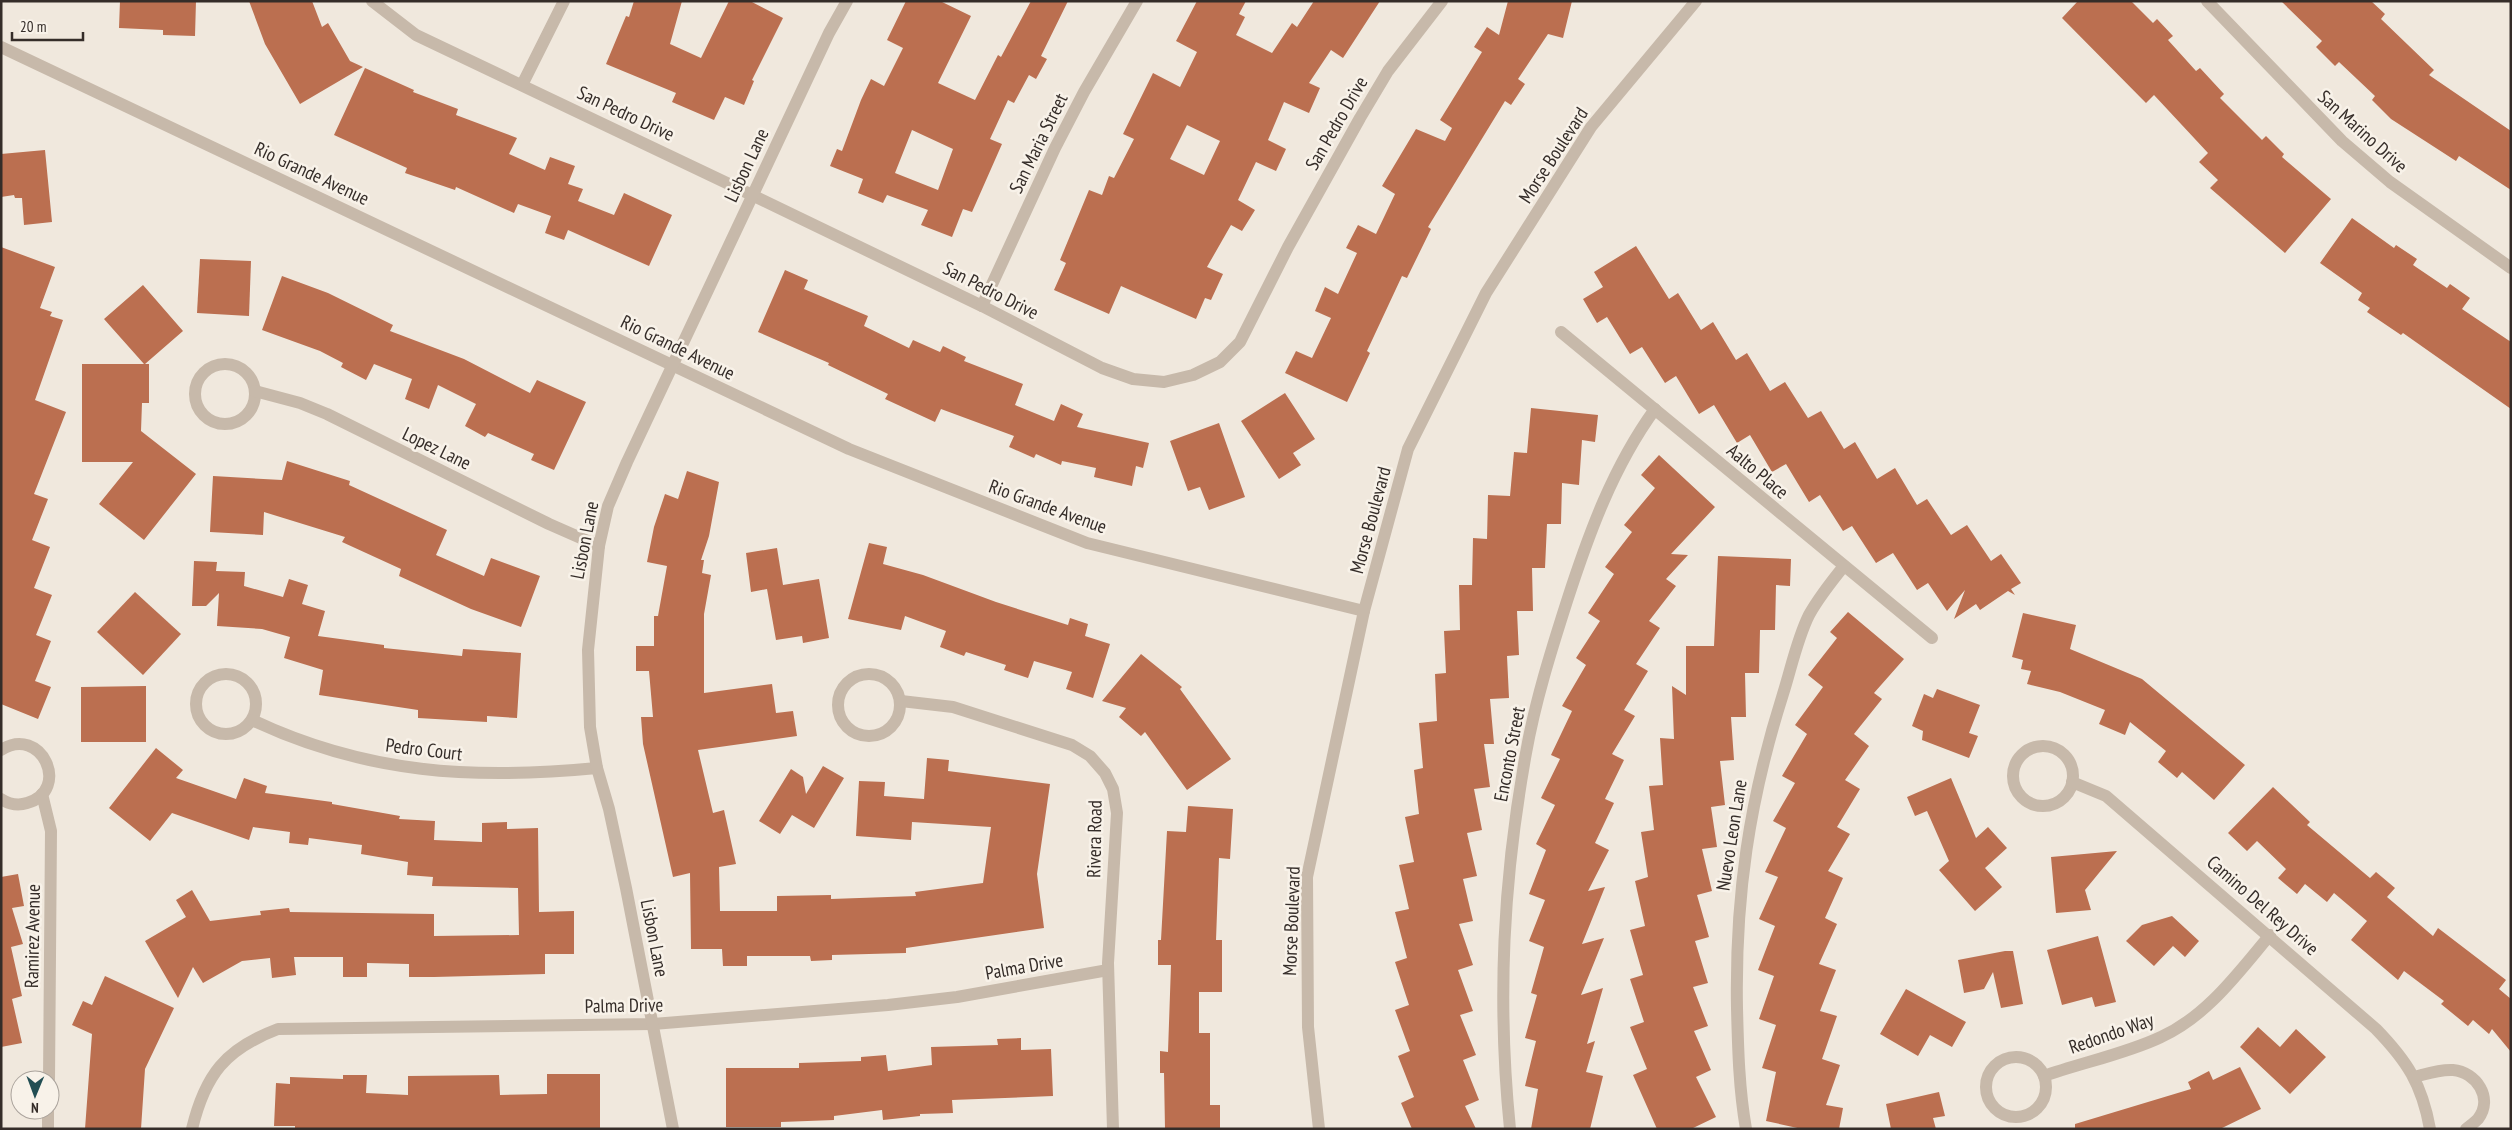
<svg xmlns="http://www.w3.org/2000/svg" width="2512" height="1130" font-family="'PT Sans Narrow',sans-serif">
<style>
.building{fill:#bb6f50;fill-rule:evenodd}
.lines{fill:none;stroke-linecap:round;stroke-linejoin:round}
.minor{stroke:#c7b9aa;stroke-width:12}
.labels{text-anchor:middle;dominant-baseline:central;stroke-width:5;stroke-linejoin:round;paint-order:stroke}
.street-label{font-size:19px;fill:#352d29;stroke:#f8f2e9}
</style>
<rect width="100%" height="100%" fill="#f0e8dd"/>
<g class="building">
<path d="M 120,1 L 196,1 L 195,36 L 163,35 L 163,30 L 119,28 Z"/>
<path d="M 249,1 L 312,1 L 322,27 L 328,23 L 350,61 L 363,67 L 300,104 L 265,44 Z"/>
<path d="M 634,1 L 682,1 L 670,44 L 701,58 L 729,1 L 750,1 L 783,18 L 752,80 L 754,81 L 744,105 L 725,97 L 714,120 L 672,102 L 676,93 L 606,64 L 626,16 L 629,17 Z"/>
<path d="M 906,1 L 940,1 L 971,16 L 938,83 L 975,100 L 998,55 L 1001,57 L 1031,1 L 1068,1 L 1041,56 L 1047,59 L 1036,79 L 1029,75 L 1014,103 L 1008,100 L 990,139 L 1002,144 L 972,212 L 963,209 L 952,237 L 921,225 L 928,210 L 887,195 L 883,203 L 858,193 L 863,179 L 830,166 L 837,149 L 842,151 L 861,100 L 871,79 L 884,86 L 903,48 L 887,40 ZM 912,130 L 953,149 L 938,190 L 895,173 Z"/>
<path d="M 1197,1 L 1246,1 L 1239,14 L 1245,17 L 1236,35 L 1272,53 L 1292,23 L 1297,27 L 1314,1 L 1380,1 L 1343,58 L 1331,50 L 1309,83 L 1320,88 L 1309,113 L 1284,102 L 1268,140 L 1286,149 L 1276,171 L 1256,162 L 1238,200 L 1255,210 L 1242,231 L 1231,225 L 1207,267 L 1223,274 L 1211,300 L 1205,298 L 1196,319 L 1121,286 L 1109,314 L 1054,290 L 1066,263 L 1060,260 L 1089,190 L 1102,195 L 1109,176 L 1114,178 L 1134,139 L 1123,134 L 1153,73 L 1180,87 L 1197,52 L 1176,41 ZM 1187,125 L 1220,141 L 1204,175 L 1170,159 Z"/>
<path d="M 1508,1 L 1572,1 L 1563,38 L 1548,34 L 1518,79 L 1525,84 L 1511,105 L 1505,101 L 1428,227 L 1431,229 L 1407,278 L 1402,276 L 1367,351 L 1370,353 L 1347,402 L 1285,373 L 1296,351 L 1312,358 L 1331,318 L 1315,311 L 1325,287 L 1338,294 L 1357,253 L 1346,248 L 1358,225 L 1376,234 L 1395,194 L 1382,186 L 1416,129 L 1445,141 L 1452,128 L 1440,120 L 1482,52 L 1474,47 L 1487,27 L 1499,35 Z"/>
<path d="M 2078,1 L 2131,1 L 2153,23 L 2157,19 L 2173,36 L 2168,40 L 2196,71 L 2200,68 L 2224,94 L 2220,98 L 2262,140 L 2266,136 L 2284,154 L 2282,157 L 2331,199 L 2285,253 L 2210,188 L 2218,180 L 2199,162 L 2208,153 L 2154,95 L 2146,103 L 2062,18 Z"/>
<path d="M 2281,1 L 2371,1 L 2385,14 L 2381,19 L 2434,70 L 2429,75 L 2511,131 L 2511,190 L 2459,156 L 2456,161 L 2391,119 L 2372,100 L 2375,96 L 2339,62 L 2335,66 L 2316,47 L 2322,41 Z"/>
<path d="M 365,68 L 414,90 L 413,92 L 458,109 L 456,115 L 517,138 L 509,154 L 545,170 L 550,157 L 575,166 L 568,184 L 583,189 L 578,201 L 614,215 L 624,193 L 672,215 L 649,266 L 568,230 L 564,240 L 545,233 L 551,216 L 518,204 L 514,213 L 456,187 L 455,190 L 405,173 L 407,168 L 334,135 Z"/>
<path d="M 45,150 L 52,222 L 24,225 L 22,198 L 15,198 L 14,195 L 1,197 L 1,154 Z"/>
<path d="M 2352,218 L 2394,248 L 2396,245 L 2417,259 L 2413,265 L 2447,288 L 2450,284 L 2470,298 L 2462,309 L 2511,342 L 2511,409 L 2403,333 L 2401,335 L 2367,312 L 2370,308 L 2358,300 L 2362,293 L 2320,263 Z"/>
<path d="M 1636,246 L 1669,299 L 1678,293 L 1701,330 L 1713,322 L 1736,360 L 1747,353 L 1770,391 L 1785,382 L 1808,418 L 1821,411 L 1844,449 L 1855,442 L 1877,479 L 1895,468 L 1917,505 L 1927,499 L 1951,535 L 1967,525 L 1991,561 L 2001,554 L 2021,583 L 2011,589 L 2015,595 L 2008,591 L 1980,610 L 1976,604 L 1954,619 L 1965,590 L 1947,611 L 1928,583 L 1917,590 L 1893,553 L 1876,563 L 1852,526 L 1843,531 L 1820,495 L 1809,502 L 1786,464 L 1772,472 L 1750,435 L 1737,443 L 1714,405 L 1699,414 L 1676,376 L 1665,383 L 1642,347 L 1630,354 L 1607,317 L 1597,323 L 1583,299 L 1603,287 L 1594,272 Z"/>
<path d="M 1,247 L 55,267 L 40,308 L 52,312 L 50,316 L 63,320 L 35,400 L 66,412 L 34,494 L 48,499 L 32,540 L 50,547 L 34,588 L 52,595 L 36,635 L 51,641 L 35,681 L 51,687 L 38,719 L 1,704 Z"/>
<path d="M 200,259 L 251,261 L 249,316 L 197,313 Z"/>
<path d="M 785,270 L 808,280 L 804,289 L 868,316 L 864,326 L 909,348 L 913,340 L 940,352 L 943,346 L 966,357 L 964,361 L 1023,384 L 1015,405 L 1054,421 L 1061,404 L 1083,414 L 1077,427 L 1149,443 L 1143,468 L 1136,466 L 1132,486 L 1094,477 L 1096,468 L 1062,461 L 1061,465 L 1036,454 L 1034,458 L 1009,447 L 1014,436 L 941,409 L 935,422 L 885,399 L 888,394 L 828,365 L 829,363 L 758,332 Z"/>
<path d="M 282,276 L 328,293 L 393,325 L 390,331 L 464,359 L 530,393 L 537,380 L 586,402 L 554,470 L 531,460 L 534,454 L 488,433 L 485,437 L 465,426 L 476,404 L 438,385 L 429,409 L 405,399 L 412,379 L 374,364 L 366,380 L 341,367 L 343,363 L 320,351 L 262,330 Z"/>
<path d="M 143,285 L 183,331 L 145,364 L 149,364 L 149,403 L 142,403 L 141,431 L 196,474 L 144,540 L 99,504 L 133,462 L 82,462 L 82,364 L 144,364 L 104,319 Z"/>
<path d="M 1285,393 L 1315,439 L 1293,453 L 1301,465 L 1279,479 L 1241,421 Z"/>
<path d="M 1531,408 L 1598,415 L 1595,442 L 1582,440 L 1579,485 L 1562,483 L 1561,524 L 1547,524 L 1545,568 L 1532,568 L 1533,611 L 1517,611 L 1519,655 L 1507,656 L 1509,698 L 1490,699 L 1494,744 L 1484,744 L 1490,787 L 1474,789 L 1482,830 L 1467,833 L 1477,876 L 1463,879 L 1473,921 L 1459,924 L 1473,965 L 1458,970 L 1473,1011 L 1460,1015 L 1476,1055 L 1463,1060 L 1479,1100 L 1465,1106 L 1476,1129 L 1412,1129 L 1401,1103 L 1414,1097 L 1398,1056 L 1410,1051 L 1395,1010 L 1409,1005 L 1395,962 L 1407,958 L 1395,912 L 1409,909 L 1399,865 L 1414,862 L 1405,817 L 1419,814 L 1414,770 L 1423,768 L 1419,723 L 1437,721 L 1435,674 L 1446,673 L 1444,631 L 1460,630 L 1459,585 L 1472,585 L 1473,538 L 1487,539 L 1488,495 L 1510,496 L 1514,452 L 1527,453 Z"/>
<path d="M 1219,423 L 1245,497 L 1209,510 L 1200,487 L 1188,491 L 1170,441 Z"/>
<path d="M 1659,455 L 1715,507 L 1671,554 L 1688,555 L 1666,579 L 1676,586 L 1649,621 L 1660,628 L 1636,664 L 1648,671 L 1624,710 L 1635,716 L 1612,754 L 1624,760 L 1605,799 L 1614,803 L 1595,843 L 1609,850 L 1588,891 L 1605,887 L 1582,944 L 1604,938 L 1581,995 L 1603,988 L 1587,1044 L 1595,1041 L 1586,1072 L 1603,1076 L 1590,1129 L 1531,1129 L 1538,1089 L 1525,1086 L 1536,1041 L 1525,1038 L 1537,995 L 1531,993 L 1544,947 L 1529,941 L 1545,900 L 1529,894 L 1546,850 L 1536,844 L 1555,805 L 1541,798 L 1560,759 L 1551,755 L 1572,711 L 1562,706 L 1586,665 L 1576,658 L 1600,621 L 1588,613 L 1614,574 L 1605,567 L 1632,532 L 1624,525 L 1655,488 L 1641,475 Z"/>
<path d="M 287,461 L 350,481 L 349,485 L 447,530 L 436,555 L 484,576 L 491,558 L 540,576 L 521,627 L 471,609 L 399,576 L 401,569 L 342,542 L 345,537 L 264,512 L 263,535 L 210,532 L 213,476 L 282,480 Z"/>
<path d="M 687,471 L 719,482 L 709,536 L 701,560 L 704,560 L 702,573 L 711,575 L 704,614 L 704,693 L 772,684 L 776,713 L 793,711 L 797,736 L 698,750 L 713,813 L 724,810 L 736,864 L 719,867 L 720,911 L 777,911 L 777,896 L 831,895 L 831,899 L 916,896 L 915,892 L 983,883 L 991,827 L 912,822 L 911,840 L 856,836 L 859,781 L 885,782 L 884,796 L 924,799 L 927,758 L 949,760 L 948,771 L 1050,784 L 1037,874 L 1044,928 L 906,948 L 906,953 L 832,955 L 832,960 L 811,961 L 810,956 L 747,956 L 747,966 L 723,966 L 722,949 L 691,949 L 690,873 L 673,877 L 643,744 L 641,717 L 653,717 L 649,671 L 636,671 L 636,646 L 654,646 L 654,616 L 658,616 L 667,566 L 647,562 L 654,527 L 665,494 L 678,499 Z"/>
<path d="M 869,543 L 887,547 L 883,564 L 923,575 L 996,602 L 1068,625 L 1070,618 L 1088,624 L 1085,636 L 1110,644 L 1093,698 L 1066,689 L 1072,672 L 1034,661 L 1028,678 L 1004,670 L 1006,665 L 966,652 L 964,656 L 940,647 L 946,631 L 905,616 L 901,630 L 848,619 Z"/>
<path d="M 777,548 L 783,585 L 819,579 L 829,638 L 803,643 L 802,636 L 776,640 L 767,589 L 751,592 L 746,553 Z"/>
<path d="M 1718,556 L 1791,559 L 1790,586 L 1776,585 L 1775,630 L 1760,630 L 1759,673 L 1745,673 L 1746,717 L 1731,717 L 1734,760 L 1720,761 L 1725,805 L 1711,807 L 1717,847 L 1702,849 L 1712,891 L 1697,895 L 1709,937 L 1695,941 L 1708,983 L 1693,987 L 1708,1026 L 1694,1031 L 1711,1070 L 1696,1077 L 1716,1117 L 1691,1129 L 1657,1129 L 1633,1075 L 1647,1069 L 1630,1027 L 1644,1022 L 1630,979 L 1643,975 L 1630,930 L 1645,926 L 1635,881 L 1648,877 L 1641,832 L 1654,830 L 1649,786 L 1663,785 L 1660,738 L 1674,739 L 1672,686 L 1686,695 L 1686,646 L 1714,646 Z"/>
<path d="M 194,561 L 217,562 L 216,571 L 245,572 L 244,586 L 283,597 L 289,579 L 308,585 L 302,604 L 325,611 L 318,636 L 384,645 L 384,648 L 462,656 L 463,649 L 521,653 L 517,718 L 487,716 L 487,722 L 418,718 L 418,710 L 319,695 L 323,670 L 284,658 L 290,637 L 262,629 L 217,626 L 219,593 L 206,606 L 192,606 Z"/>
<path d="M 135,592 L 181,634 L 143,675 L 97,632 Z"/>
<path d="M 1848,612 L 1904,659 L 1874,693 L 1882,699 L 1854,734 L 1869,746 L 1845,780 L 1860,789 L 1837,827 L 1850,834 L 1828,871 L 1843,878 L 1825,918 L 1837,924 L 1819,964 L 1836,970 L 1820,1011 L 1837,1016 L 1822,1059 L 1840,1065 L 1826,1105 L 1843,1108 L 1839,1129 L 1802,1129 L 1766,1121 L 1776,1072 L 1762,1068 L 1776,1025 L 1759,1019 L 1774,976 L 1758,970 L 1775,926 L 1759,919 L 1778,877 L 1765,872 L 1786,828 L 1773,821 L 1795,783 L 1782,776 L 1807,734 L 1795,725 L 1823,687 L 1808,675 L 1837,638 L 1830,632 Z"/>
<path d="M 2023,613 L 2076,625 L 2070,649 L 2142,679 L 2245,765 L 2214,800 L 2182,772 L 2177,778 L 2158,762 L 2166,751 L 2130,722 L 2125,735 L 2099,724 L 2105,710 L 2060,692 L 2027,684 L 2031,671 L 2021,669 L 2023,660 L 2012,657 Z"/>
<path d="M 1141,654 L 1182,687 L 1180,689 L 1231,759 L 1187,790 L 1145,732 L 1141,736 L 1119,717 L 1126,708 L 1102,701 Z"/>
<path d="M 146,686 L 146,742 L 81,742 L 81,687 Z"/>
<path d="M 1937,689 L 1980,705 L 1969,733 L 1978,736 L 1969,758 L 1922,740 L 1923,731 L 1912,726 L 1924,694 L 1933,698 Z"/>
<path d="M 156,748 L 183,770 L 176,778 L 236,799 L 244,778 L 267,786 L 265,793 L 332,802 L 332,804 L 400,816 L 399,819 L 435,821 L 434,840 L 482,842 L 482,823 L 507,822 L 507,829 L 538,828 L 539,912 L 574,911 L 574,954 L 545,954 L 545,974 L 434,977 L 409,977 L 409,964 L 367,963 L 367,977 L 343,977 L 343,957 L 294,957 L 296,975 L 272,978 L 270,958 L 242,961 L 203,983 L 193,967 L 178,998 L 145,941 L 186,917 L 176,900 L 192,890 L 210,921 L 261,915 L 260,911 L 289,908 L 290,912 L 434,914 L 434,936 L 519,935 L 518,888 L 432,886 L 433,877 L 407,875 L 408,862 L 361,854 L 362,845 L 309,838 L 308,845 L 289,843 L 290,832 L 253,827 L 249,840 L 172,813 L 150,841 L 109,808 Z"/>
<path d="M 823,766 L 844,778 L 814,828 L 792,815 L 780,834 L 759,821 L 791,769 L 803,777 L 806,794 Z"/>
<path d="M 1951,778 L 1976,838 L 1988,827 L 2007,848 L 1985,868 L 2002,887 L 1975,911 L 1939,870 L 1949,861 L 1927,811 L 1915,816 L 1907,797 Z"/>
<path d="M 2273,787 L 2310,822 L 2307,825 L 2370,878 L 2376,872 L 2395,888 L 2387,897 L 2433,936 L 2438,928 L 2506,980 L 2499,989 L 2511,999 L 2511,1052 L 2492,1029 L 2489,1034 L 2473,1020 L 2468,1026 L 2441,1004 L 2444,1001 L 2404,971 L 2398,980 L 2351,940 L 2367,921 L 2334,893 L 2327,902 L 2305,884 L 2297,894 L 2278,878 L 2286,869 L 2257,841 L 2247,851 L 2228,833 Z"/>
<path d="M 1188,806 L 1233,809 L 1230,859 L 1219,858 L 1216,940 L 1222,940 L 1222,992 L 1199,992 L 1199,1033 L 1210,1033 L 1210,1105 L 1220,1105 L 1220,1129 L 1165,1129 L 1164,1073 L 1160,1073 L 1160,1051 L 1168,1052 L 1171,965 L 1158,965 L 1158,940 L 1161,940 L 1167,831 L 1186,832 Z"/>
<path d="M 2117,851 L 2085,890 L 2091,910 L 2056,913 L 2051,857 Z"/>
<path d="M 18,874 L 24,906 L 12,908 L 23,944 L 11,947 L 22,996 L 12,999 L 22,1043 L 1,1047 L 1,877 Z"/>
<path d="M 2172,916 L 2199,941 L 2185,957 L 2173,946 L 2154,966 L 2126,941 L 2142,925 Z"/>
<path d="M 2098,936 L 2116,1002 L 2095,1007 L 2092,997 L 2062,1005 L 2047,950 Z"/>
<path d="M 2005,951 L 2013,951 L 2023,1004 L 2001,1008 L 1993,972 L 1984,989 L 1964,993 L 1958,960 Z"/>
<path d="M 105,976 L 174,1008 L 145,1069 L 141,1129 L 85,1129 L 92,1034 L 72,1025 L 83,1001 L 92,1005 Z"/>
<path d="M 1906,989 L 1966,1022 L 1952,1047 L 1930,1035 L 1918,1056 L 1880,1034 Z"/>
<path d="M 2258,1027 L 2280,1047 L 2296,1029 L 2326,1057 L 2290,1094 L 2240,1047 Z"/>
<path d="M 1021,1038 L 1021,1050 L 1051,1049 L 1053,1096 L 952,1100 L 953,1113 L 920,1114 L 920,1116 L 883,1120 L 882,1110 L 834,1116 L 834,1120 L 781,1122 L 781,1127 L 726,1127 L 726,1068 L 799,1068 L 799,1063 L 861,1061 L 861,1057 L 886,1055 L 888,1071 L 932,1065 L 931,1047 L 998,1045 L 997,1039 Z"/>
<path d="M 2240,1067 L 2261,1109 L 2220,1129 L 2075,1129 L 2075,1124 L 2191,1089 L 2188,1082 L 2209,1071 L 2213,1080 Z"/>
<path d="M 547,1074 L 600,1074 L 600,1129 L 295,1129 L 295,1126 L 274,1126 L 276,1083 L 290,1084 L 290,1077 L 343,1079 L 343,1075 L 367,1075 L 366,1093 L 408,1095 L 408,1076 L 499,1075 L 500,1095 L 547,1094 Z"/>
<path d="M 1939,1092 L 1945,1116 L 1933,1118 L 1936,1129 L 1891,1129 L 1886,1104 Z"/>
</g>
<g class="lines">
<g class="minor">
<path d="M 372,1 L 416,35 L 752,195 L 982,306 L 1102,368 L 1133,379 L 1164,382 L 1193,375 L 1220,362 L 1240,342 L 1288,247 L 1360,118 L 1388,71 L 1442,1"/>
<path d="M 2207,1 L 2342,141 L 2390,182 L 2511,268"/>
<path d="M 1,47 L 849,449 L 1087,543 L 1364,611"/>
<path d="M 522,85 L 564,1"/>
<path d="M 982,306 L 1055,148 L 1084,92 L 1137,1"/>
<path d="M 1561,332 L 1932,638"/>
<circle cx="225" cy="394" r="30"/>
<path d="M 255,391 L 300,403 L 327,414 L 549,524 L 599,546"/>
<circle cx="226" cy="704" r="30"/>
<circle cx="869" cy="705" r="31"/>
<path d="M 901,701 L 953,707 L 1072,745 L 1090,756 L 1105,773 L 1113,789 L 1117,813 L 1108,963 L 1113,1129"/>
<path d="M 252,720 C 366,774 474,780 597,768"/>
<circle cx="2043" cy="776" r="30"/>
<path d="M 1,750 C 41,724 72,790 27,803 C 18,806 9,804 1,799"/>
<path d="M 2072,782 L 2106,796 L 2376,1029 C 2407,1061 2422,1084 2430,1129"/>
<path d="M 42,794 L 51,831 L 49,1080"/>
<circle cx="2016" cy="1087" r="30"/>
<path d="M 2044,1076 C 2081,1063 2128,1053 2161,1037 C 2207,1016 2238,973 2270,935"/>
<path d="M 2414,1077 C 2426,1074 2440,1069 2453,1070 C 2476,1072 2494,1098 2478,1119 C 2475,1122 2470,1126 2466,1129"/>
<path d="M 48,1129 L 48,1110"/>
<path d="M 192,1129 C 205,1075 225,1049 278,1029 L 653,1024 L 888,1005 L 957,997 L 1108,970"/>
<path d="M 673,1129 L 626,888 L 609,809 L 597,768 L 590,727 L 588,650 L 599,546 L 608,506 L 627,462 L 829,33 L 847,1"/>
<path d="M 1319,1129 L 1308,1027 L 1307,877 L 1364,611 L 1408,449 L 1486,293 L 1591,127 L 1696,1"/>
<path d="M 1510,1129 C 1497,1000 1503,880 1526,753 C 1535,702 1551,651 1567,601 C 1589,533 1613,467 1655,409"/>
<path d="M 1746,1129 C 1739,1089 1738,1049 1737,1008 C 1735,897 1749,801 1783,694 C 1791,669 1797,639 1809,615 C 1819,597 1831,582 1844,566"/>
</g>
</g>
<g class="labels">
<g class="street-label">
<text transform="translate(626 113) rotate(25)">San Pedro Drive</text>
<text transform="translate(1336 123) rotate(-60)">San Pedro Drive</text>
<text transform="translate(2363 131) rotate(42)">San Marino Drive</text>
<text transform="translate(1038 143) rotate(-64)">San Maria Street</text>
<text transform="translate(1553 155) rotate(-57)">Morse Boulevard</text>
<text transform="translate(746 165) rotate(-65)">Lisbon Lane</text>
<text transform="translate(312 173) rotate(25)">Rio Grande Avenue</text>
<text transform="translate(991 290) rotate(27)">San Pedro Drive</text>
<text transform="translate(678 347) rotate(26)">Rio Grande Avenue</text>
<text transform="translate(437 448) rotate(26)">Lopez Lane</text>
<text transform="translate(1758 471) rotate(40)">Aalto Place</text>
<text transform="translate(1048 506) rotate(20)">Rio Grande Avenue</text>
<text transform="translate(1370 520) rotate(-75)">Morse Boulevard</text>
<text transform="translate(584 540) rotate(-79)">Lisbon Lane</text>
<text transform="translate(424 749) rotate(7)">Pedro Court</text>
<text transform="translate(1509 754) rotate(-79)">Enconto Street</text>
<text transform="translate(1731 835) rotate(-81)">Nuevo Leon Lane</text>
<text transform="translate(1094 839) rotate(-89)">Rivera Road</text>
<text transform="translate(2263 905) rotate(41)">Camino Del Rey Drive</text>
<text transform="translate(1291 921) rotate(-88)">Morse Boulevard</text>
<text transform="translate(32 936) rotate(-89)">Ramirez Avenue</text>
<text transform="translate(655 938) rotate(79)">Lisbon Lane</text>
<text transform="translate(1024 966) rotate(-10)">Palma Drive</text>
<text transform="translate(624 1005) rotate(-1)">Palma Drive</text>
<text transform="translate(2111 1033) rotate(-19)">Redondo Way</text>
</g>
</g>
<rect width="2512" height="1130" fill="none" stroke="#352d29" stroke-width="5"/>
<g transform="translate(35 1095) rotate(181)"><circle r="24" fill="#f8f2e9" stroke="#aaa39c"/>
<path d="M0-4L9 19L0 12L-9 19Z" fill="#224e53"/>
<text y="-8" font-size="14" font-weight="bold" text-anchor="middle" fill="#352d29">N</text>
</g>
<path d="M12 32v8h71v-8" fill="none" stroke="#352d29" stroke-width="2.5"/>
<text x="20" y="32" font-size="15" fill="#352d29" stroke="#f8f2e9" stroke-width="4" paint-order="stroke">20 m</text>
</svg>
